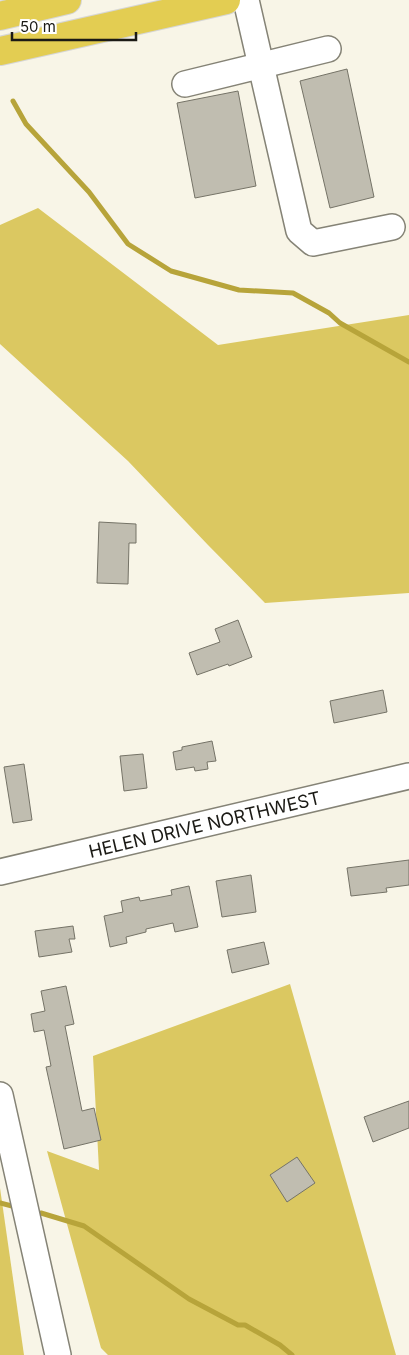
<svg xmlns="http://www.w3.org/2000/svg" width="409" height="1355" font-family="Inter,sans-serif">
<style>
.green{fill:#dbc861}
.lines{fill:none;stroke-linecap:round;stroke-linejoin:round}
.stream{stroke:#b7a43a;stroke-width:5}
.building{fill:#c0bdb0;stroke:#757367}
.minor-casing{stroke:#858376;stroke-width:28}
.highway-casing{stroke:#d6d6d5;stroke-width:30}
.minor{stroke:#fff;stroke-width:25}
.highway{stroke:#e3cd52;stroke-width:28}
.labels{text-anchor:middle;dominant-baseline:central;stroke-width:4.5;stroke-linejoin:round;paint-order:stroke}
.street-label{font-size:18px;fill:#1b1a15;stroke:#fff}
</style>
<rect width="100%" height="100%" fill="#f8f5e7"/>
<g class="green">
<path d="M 38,208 L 218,345 L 409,315 L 409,593 L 265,603 L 208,545 L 128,461 L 0,344 L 0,225 Z"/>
<path d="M 290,984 L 396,1355 L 108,1355 L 101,1348 L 47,1151 L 99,1170 L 93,1056 Z"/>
<path d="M 0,1188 L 24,1355 L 0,1355 Z"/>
</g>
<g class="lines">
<g class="stream">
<path d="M 13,101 L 26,124 L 89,192 L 128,244 L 171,271 L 239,290 L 293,293 L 329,313 L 340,323 L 409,362"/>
<path d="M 0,1203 L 12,1206"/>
<path d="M 41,1213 L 84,1226 L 189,1299 L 238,1325 L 245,1325 L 280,1345 L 292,1355"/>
</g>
</g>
<g class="building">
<path d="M 347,69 L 374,197 L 330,208 L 300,81 Z"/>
<path d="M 238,91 L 256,186 L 195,198 L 177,103 Z"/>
<path d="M 99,522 L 136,524 L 136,543 L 129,543 L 128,584 L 97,583 Z"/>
<path d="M 238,620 L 252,657 L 229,666 L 228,664 L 197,675 L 189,653 L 220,642 L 215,629 Z"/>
<path d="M 383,690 L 387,712 L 334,723 L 330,701 Z"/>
<path d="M 212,741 L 216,761 L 207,762 L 208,769 L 195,771 L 194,767 L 176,770 L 173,752 L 182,750 L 182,747 Z"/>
<path d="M 143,754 L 147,788 L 124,791 L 120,756 Z"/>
<path d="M 24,764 L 32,820 L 13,823 L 4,767 Z"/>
<path d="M 409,860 L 409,885 L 386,888 L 387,892 L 351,896 L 347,868 Z"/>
<path d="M 251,875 L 256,912 L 222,917 L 216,881 Z"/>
<path d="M 189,886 L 198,927 L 175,932 L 173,923 L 146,929 L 146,932 L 126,937 L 127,943 L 110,947 L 104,916 L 123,912 L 121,901 L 139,897 L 140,901 L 172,895 L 171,890 Z"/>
<path d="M 73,926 L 75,939 L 69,939 L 72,952 L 39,957 L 35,931 Z"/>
<path d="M 264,942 L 269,964 L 232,973 L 227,950 Z"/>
<path d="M 66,986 L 74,1024 L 65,1026 L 82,1111 L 94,1108 L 101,1140 L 64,1149 L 46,1067 L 51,1066 L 44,1030 L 34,1032 L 31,1014 L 45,1011 L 41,991 Z"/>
<path d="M 409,1101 L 409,1128 L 373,1142 L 364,1117 Z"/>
<path d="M 297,1157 L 315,1183 L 287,1202 L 270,1175 Z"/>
</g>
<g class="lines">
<defs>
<g id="minor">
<path d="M 246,0 L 299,231 L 313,243 L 392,227"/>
<path d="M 185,84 L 328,49"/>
<path id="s1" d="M 0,872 L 409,776"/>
<path d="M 0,1095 L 58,1355"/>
</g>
<g id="highway">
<path d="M 0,16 L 67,0"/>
<path d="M 0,51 L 226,0"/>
</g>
</defs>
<use href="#minor" class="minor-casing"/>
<use href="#highway" class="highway-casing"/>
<use href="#minor" class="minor"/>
<use href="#highway" class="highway"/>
</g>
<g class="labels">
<g class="street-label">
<text stroke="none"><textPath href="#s1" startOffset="210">HELEN DRIVE NORTHWEST</textPath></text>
</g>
</g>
<path d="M12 32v8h124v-8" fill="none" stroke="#1b1a15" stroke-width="2.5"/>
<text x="20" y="32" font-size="15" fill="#1b1a15" stroke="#ffffff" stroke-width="4" paint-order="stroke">50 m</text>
</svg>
